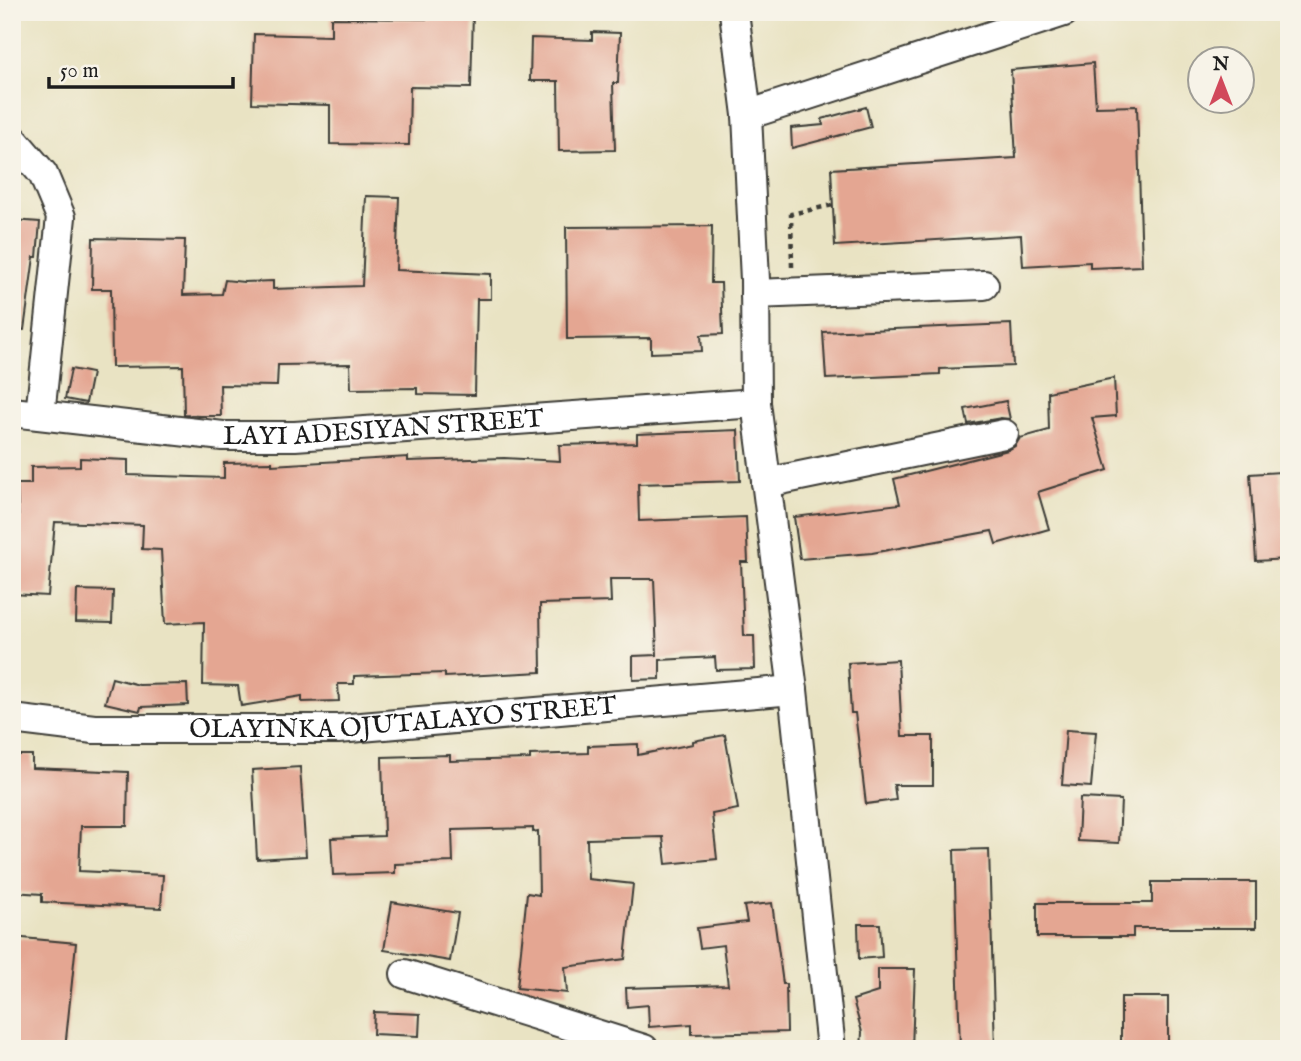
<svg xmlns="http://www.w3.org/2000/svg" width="1301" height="1061" font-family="'IM FELL English',serif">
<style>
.building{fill:#e4a692}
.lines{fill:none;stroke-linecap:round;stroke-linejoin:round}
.minor-casing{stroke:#3b3a35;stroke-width:32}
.path{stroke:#3b3a35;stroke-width:4.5;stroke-dasharray:5 5;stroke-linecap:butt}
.minor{stroke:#fff;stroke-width:28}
.labels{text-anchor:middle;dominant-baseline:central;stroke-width:6;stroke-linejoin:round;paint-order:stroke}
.street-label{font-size:26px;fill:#1c1c1c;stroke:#f7f3e8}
</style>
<rect width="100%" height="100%" fill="#f7f3e8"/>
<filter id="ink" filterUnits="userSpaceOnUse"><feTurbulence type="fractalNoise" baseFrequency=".0143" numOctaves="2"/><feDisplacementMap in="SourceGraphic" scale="14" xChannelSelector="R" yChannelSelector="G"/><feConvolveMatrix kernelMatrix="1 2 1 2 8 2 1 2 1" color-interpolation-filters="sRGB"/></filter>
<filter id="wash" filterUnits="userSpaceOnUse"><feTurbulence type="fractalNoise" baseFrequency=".00686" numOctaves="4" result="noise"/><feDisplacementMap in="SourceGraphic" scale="28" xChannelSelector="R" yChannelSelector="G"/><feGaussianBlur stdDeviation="1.57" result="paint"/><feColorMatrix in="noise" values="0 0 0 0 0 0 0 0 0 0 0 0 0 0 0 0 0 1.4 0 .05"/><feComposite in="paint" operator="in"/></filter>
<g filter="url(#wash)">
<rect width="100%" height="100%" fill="#e9e3c3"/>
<g id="blocks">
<g class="building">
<path d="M 431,12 L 473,12 L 471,88 L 410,87 L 409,145 L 330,144 L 330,105 L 252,103 L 254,34 L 331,36 L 331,18 L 431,19 Z"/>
<path d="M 592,32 L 620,33 L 618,83 L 613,83 L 615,150 L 559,151 L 558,81 L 530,81 L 531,38 L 592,40 Z"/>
<path d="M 1093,63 L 1096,107 L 1137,106 L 1142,266 L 1090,268 L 1090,262 L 1023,266 L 1021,235 L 835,246 L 831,169 L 1016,158 L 1011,70 Z"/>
<path d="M 866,107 L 871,127 L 792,148 L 791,128 L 823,125 L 822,119 Z"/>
<path d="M 366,196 L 399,197 L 396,270 L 491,274 L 491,299 L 477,299 L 475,395 L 417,394 L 417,388 L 351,389 L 350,364 L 278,365 L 277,386 L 220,385 L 221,416 L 199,416 L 184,415 L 183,366 L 112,367 L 111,289 L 92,289 L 93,238 L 185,240 L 183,295 L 222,294 L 225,280 L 244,282 L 273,281 L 273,289 L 362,286 Z"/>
<path d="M 12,220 L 40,222 L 37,257 L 34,257 L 24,330 L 12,329 Z"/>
<path d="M 712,226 L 711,283 L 721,283 L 723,334 L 701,335 L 702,351 L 651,353 L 651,338 L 567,339 L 566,227 Z"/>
<path d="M 1011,324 L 1013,366 L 940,369 L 940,374 L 826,379 L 823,332 Z"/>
<path d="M 71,369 L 92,373 L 86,403 L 65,399 Z"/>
<path d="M 1114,378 L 1116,416 L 1092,418 L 1108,470 L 1038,492 L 1049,529 L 996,544 L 992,531 L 872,553 L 800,559 L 794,517 L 900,504 L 894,479 L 1008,450 L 1015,446 L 1020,438 L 1049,430 L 1048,392 Z"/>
<path d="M 1006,401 L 1010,419 L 1001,418 L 968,424 L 965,409 Z"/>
<path d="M 738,430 L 740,481 L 638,484 L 639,521 L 746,517 L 748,562 L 741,562 L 744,636 L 754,636 L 755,669 L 716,670 L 715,657 L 660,660 L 660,679 L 633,680 L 633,656 L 657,655 L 654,579 L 610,579 L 611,602 L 540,604 L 541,672 L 445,677 L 445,673 L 354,676 L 354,684 L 338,684 L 339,701 L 302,702 L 302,696 L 241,706 L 238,686 L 203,685 L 204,622 L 165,624 L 161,550 L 142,549 L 143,525 L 55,522 L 48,596 L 12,594 L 12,526 L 19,527 L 17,484 L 31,484 L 31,467 L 80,466 L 80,458 L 128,460 L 128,475 L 224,478 L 224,463 L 272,462 L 272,465 L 408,457 L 408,461 L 504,458 L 560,461 L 559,445 L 637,443 L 637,434 Z"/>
<path d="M 1280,472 L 1287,559 L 1256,561 L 1250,474 Z"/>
<path d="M 77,590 L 113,591 L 112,623 L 76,622 Z"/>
<path d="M 898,660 L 902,736 L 933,736 L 933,785 L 894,785 L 896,800 L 866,804 L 855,713 L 851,713 L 848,663 Z"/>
<path d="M 112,678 L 139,685 L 187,684 L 188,705 L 141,707 L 140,711 L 105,703 Z"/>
<path d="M 1066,730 L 1096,732 L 1091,787 L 1062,785 Z"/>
<path d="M 725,735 L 738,809 L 712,814 L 717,859 L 666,864 L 663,837 L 587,839 L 588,879 L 633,884 L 625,959 L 565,967 L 567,993 L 517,988 L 527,893 L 539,895 L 538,831 L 533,832 L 533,828 L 452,830 L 453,862 L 395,864 L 395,873 L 333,875 L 331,838 L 384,836 L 382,757 L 450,755 L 450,761 L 530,759 L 530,755 L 588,753 L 588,746 L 638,744 L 638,755 L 693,744 L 693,741 Z"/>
<path d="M 12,755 L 32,755 L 32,768 L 128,772 L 127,826 L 81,826 L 79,871 L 163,875 L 161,908 L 42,902 L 42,894 L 12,892 Z"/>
<path d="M 300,767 L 306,856 L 257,859 L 252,770 Z"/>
<path d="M 1080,798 L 1121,800 L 1119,843 L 1078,841 Z"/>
<path d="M 989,849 L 995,1049 L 960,1049 L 954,850 Z"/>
<path d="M 1152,882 L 1256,882 L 1256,928 L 1133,928 L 1133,937 L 1037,937 L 1037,903 L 1152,903 Z"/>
<path d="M 392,902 L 458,913 L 450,961 L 384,950 Z"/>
<path d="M 772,903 L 783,984 L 786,984 L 787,1032 L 692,1034 L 692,1024 L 649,1027 L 648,1005 L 627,1007 L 626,988 L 728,985 L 723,945 L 700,948 L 697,928 L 747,922 L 744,906 Z"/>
<path d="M 858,924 L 880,924 L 882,957 L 859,959 Z"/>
<path d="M 12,937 L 76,943 L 65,1049 L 12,1049 Z"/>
<path d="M 878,969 L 915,969 L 912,1049 L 861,1049 L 862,1032 L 853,1000 L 878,992 Z"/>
<rect x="1121" y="997" width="47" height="52"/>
<path d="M 374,1012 L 420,1014 L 419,1036 L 373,1034 Z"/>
</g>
</g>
</g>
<g filter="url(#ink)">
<use href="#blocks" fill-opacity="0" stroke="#3b3a35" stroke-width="2"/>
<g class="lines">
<defs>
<g id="minor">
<path d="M 734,12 L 747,115 L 755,280 L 756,403 L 793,690 L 831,1049"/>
<path d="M 747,115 L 1064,12"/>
<path d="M 12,138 L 43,174 L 61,217 L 40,415"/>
<path d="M 755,294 L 984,285"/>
<path id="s1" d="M 12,412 L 223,436 L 295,436 L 756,403"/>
<path d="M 766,483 L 1004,434"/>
<path id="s2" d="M 12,719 L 94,729 L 338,729 L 793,690"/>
<path d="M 405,974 L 644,1049"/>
</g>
</defs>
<use href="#minor" class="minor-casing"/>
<path class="path" d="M 792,267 L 791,214 L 833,205"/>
<use href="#minor" class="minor"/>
</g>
</g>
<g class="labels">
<g class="street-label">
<text stroke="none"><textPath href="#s1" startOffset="373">LAYI ADESIYAN STREET</textPath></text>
<text stroke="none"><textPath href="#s2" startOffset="392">OLAYINKA OJUTALAYO STREET</textPath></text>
</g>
</g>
<rect width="1301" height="1061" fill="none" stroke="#f7f3e8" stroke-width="42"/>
<g transform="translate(1221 80)"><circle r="33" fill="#f7f3e8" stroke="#9f9d96" stroke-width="2"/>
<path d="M0-5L12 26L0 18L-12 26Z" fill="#d1495b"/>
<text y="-10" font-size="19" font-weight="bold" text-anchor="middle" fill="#1c1c1c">N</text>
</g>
<path d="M49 77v10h184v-10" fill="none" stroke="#1c1c1c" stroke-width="3.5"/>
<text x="60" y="77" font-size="21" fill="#1c1c1c" stroke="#f7f3e8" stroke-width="5" paint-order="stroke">50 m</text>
</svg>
